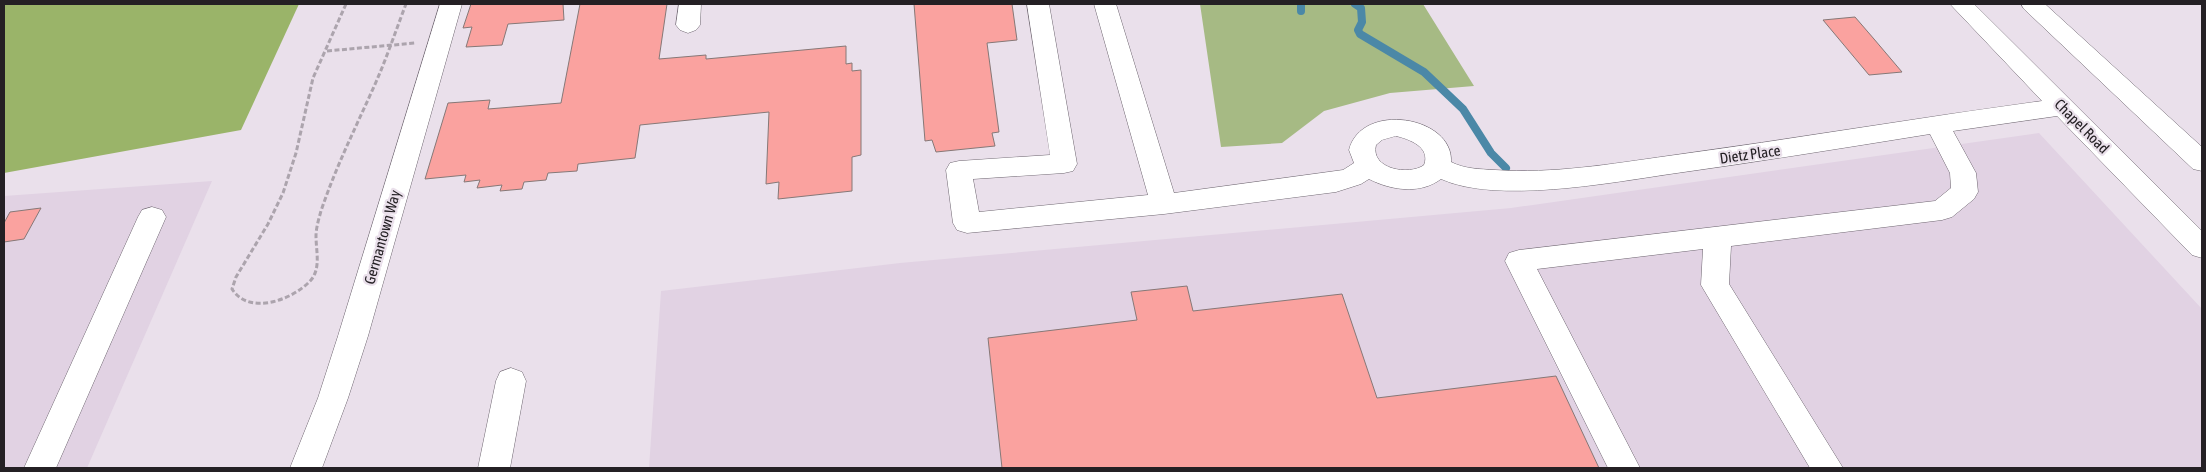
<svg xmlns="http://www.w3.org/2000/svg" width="2206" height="472" font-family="'Asap Condensed',sans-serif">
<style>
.built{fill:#e1d2e3}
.green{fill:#a6ba84}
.forest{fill:#9ab469}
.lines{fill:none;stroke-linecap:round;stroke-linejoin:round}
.stream{stroke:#4b88a7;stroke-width:8}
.building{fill:#faa29f;stroke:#867877}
.minor-casing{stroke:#6e6670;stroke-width:1}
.path{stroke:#aca4ad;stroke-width:3;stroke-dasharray:5 2.5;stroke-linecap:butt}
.minor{fill:#fff;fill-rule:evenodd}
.labels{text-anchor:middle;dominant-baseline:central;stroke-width:4.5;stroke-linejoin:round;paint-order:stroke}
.street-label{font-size:15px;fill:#242024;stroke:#eae0eb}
</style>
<rect width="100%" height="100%" fill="#eae0eb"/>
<g class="built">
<path d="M 2039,133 L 2202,309 L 2202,468 L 649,468 L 661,291 L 900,263 L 1511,208 Z"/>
<path d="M 212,181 L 87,468 L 4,468 L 4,196 Z"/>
</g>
<path class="green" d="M 1200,4 L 1423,4 L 1474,86 L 1390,93 L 1324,111 L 1282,143 L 1221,147 Z"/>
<path class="forest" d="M 4,4 L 299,4 L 241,130 L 4,173 Z"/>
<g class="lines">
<g class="stream">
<path d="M 1301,4 L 1301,11"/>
<path d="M 1355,4 L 1361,8 L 1362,22 L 1358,30 L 1360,34 L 1424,72 L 1463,109 L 1491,153 L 1506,168"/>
</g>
</g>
<g class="building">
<path d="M 471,4 L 563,4 L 564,20 L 508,24 L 502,45 L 466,47 L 472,27 L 463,28 Z"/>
<path d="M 580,4 L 667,4 L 659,59 L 706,55 L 706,59 L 846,46 L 846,64 L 852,63 L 852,71 L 861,70 L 861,155 L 852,157 L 852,191 L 778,199 L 779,182 L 766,184 L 769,112 L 640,125 L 635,158 L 578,164 L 577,171 L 548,173 L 546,180 L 524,182 L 522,189 L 500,191 L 502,185 L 477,188 L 480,180 L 464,182 L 466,175 L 425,179 L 448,103 L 490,100 L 488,109 L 561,103 Z"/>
<path d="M 914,4 L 1012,4 L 1017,40 L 987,43 L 999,132 L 992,133 L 995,146 L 936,152 L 932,140 L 925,141 Z"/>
<path d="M 1855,17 L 1874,39 L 1902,72 L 1869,75 L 1823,20 Z"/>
<path d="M 41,208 L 24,239 L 4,242 L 4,223 L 10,212 Z"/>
<path d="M 1187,286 L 1193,311 L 1342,294 L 1377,398 L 1556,376 L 1599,468 L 1002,468 L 988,338 L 1137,320 L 1131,292 Z"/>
</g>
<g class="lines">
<defs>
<g id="minor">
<path d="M 440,4 L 462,4 L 368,336 L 348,398 L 322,468 L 290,468 L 318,398 L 338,336 Z"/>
<path d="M 679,4 L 701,4 L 700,25 L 696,30 L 688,33 L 680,30 L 676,25 Z"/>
<path d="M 1027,4 L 1049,4 L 1077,164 L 1073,171 L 1064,173 L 973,179 L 979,212 L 1148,195 L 1094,4 L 1116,4 L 1174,193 L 1343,170 L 1354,163 L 1349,150 C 1361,101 1454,116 1451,162 C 1465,169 1479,169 1495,170 C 1553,174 1611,164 1668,156 C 1793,139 1917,118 2042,101 L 1950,4 L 1974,4 L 2202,231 L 2202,258 L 2192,255 L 2057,116 L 1953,131 L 1976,173 L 1978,192 L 1974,199 L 1952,217 L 1942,220 L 1731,246 L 1729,284 L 1843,468 L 1810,468 L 1701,285 L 1703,249 L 1537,269 L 1640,468 L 1608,468 L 1505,261 L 1509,253 L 1519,250 L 1935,201 L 1951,188 L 1950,173 L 1930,134 C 1843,148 1757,162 1670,174 C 1609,183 1496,204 1441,179 C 1420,195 1390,190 1369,179 L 1361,184 L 1336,192 L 1164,214 L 967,233 L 957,230 L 953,223 L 946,170 L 950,163 L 959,161 L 1050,155 ZM 1396,136 C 1409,139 1431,147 1424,165 C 1409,176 1370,169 1376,145 L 1382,140 Z"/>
<path d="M 2021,4 L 2045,4 L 2202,147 L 2202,171 L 2193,169 L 2024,9 Z"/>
<path d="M 152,207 L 162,210 L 166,217 L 56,468 L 24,468 L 138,217 L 142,210 Z"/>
<path d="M 511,368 L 522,372 L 526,381 L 510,468 L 478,468 L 496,381 L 500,372 Z"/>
</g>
</defs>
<use href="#minor" class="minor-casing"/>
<g class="path">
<path d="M 346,4 L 313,78 L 296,153 L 283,193 L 268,224 L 236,277 L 232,289 C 249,316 293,300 311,280 C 321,268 316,251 316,236 C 316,228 319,218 321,211 C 336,166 357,125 376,82 C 387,57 396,30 406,4"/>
<path d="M 327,51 L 415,43"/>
</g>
<use href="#minor" class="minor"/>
</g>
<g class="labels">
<g class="street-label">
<text transform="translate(2082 126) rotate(45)">Chapel Road</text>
<text transform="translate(1750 154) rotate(-8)">Dietz Place</text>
<text transform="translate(382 237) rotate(-74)">Germantown Way</text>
</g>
</g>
<rect width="2206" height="472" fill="none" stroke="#242024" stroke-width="10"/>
</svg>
